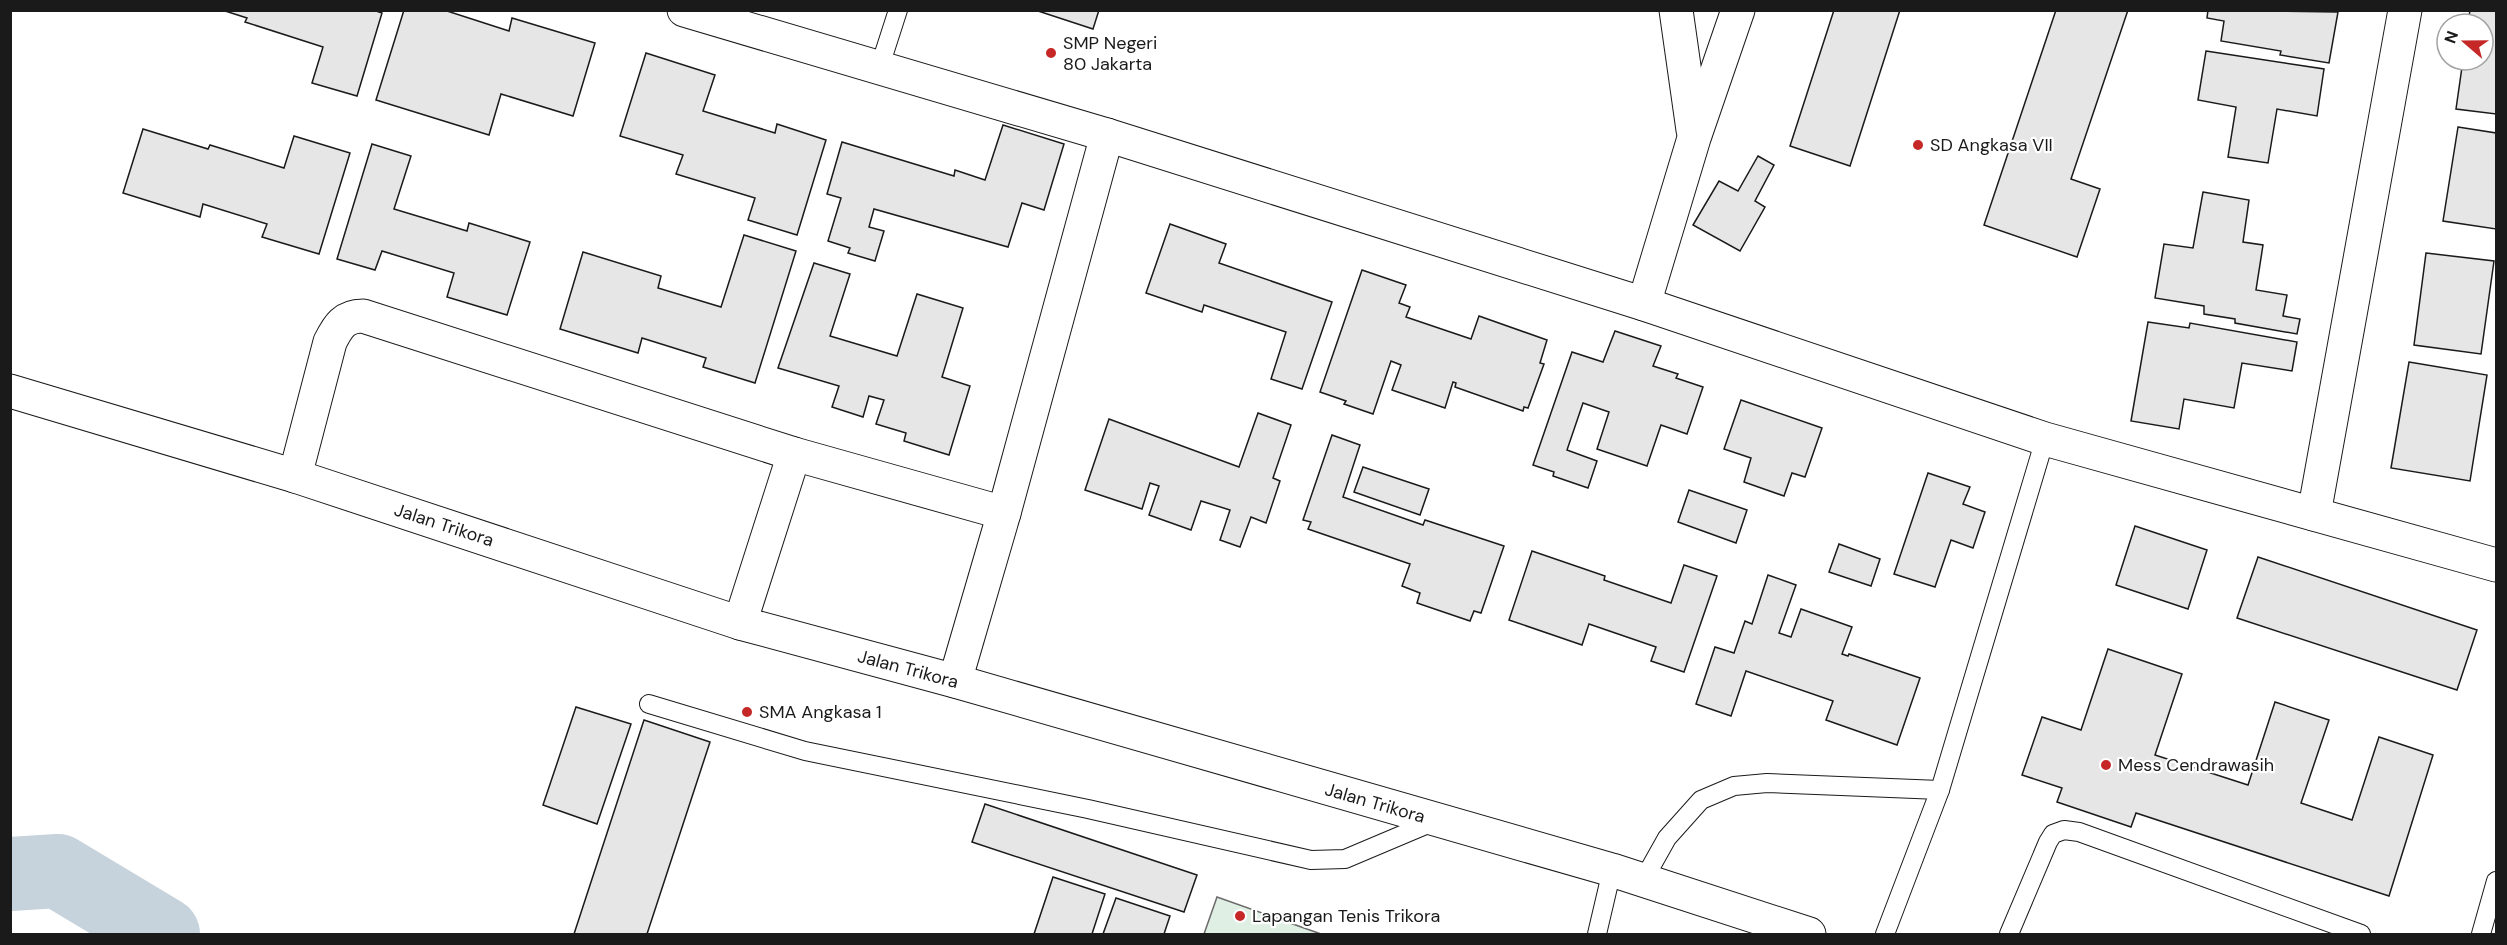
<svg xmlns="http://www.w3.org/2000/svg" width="2507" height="945" font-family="'DM Sans',sans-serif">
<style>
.green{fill:#e0efe3;stroke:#6a6a6a;stroke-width:1.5}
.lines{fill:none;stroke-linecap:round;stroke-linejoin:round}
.river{stroke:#c6d2dc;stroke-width:74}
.building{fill:#e6e6e6;stroke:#1a1a1a;stroke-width:1.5}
.lane-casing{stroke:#1a1a1a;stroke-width:20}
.street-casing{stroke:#1a1a1a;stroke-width:35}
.lane{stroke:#fff;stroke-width:18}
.street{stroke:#fff;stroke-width:33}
.poi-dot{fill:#c62828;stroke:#fff;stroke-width:2}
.labels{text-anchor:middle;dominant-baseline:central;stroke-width:4.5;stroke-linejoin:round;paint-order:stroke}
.poi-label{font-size:18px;fill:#1a1a1a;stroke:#fff;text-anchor:start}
.street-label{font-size:18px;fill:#1a1a1a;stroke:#fff}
</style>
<rect width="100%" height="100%" fill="#fff"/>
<path class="green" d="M 1217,897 L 1321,934 L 1204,934 Z"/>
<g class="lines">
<path class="river" d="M 10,874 L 58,871 L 163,934"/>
</g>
<g class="building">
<path d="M 222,10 L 373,10 L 382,13 L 357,96 L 312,83 L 323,47 L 245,22 L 247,18 Z"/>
<path d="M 404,10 L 444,10 L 509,31 L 512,18 L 595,43 L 573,116 L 501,94 L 489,135 L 376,100 Z"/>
<path d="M 1035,10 L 1099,10 L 1093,29 Z"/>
<path d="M 1834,10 L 1900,10 L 1850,166 L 1790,146 Z"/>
<path d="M 2056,10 L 2128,10 L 2071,179 L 2100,189 L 2077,257 L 1984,225 Z"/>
<path d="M 2208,10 L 2338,12 L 2329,63 L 2280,55 L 2281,51 L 2221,41 L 2224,21 L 2207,18 Z"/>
<path d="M 2470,10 L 2496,10 L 2496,114 L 2456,109 L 2463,60 L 2483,60 L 2483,24 L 2468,24 Z"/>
<path d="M 2206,51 L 2324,69 L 2317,116 L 2277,109 L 2268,163 L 2228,157 L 2236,107 L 2198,100 Z"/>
<path d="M 646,53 L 715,75 L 703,111 L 775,133 L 777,124 L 826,140 L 797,235 L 748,220 L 755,198 L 676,174 L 683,155 L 620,136 Z"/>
<path d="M 1003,125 L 1064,144 L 1044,210 L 1022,203 L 1008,247 L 874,209 L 869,227 L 884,231 L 875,261 L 848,253 L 850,248 L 828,241 L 841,198 L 827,194 L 842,142 L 954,176 L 955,170 L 985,180 Z"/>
<path d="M 2458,127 L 2496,133 L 2496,229 L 2443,221 Z"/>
<path d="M 143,129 L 208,149 L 210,145 L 284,168 L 294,136 L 350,153 L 319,254 L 262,237 L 267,224 L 203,204 L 200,217 L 123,193 Z"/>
<path d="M 372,144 L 411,156 L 394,209 L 467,231 L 469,223 L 530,242 L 507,315 L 447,297 L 454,273 L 382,251 L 375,270 L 337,259 Z"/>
<path d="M 1758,156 L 1774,165 L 1755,201 L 1765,207 L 1740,251 L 1693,225 L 1719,181 L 1738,191 Z"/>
<path d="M 2203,192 L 2249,200 L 2243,242 L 2263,245 L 2256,290 L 2287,295 L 2283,316 L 2300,319 L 2297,334 L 2235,323 L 2235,319 L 2204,314 L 2204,306 L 2155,298 L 2164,244 L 2193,248 Z"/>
<path d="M 1170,224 L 1226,244 L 1219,263 L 1332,302 L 1302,389 L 1271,379 L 1286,332 L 1204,305 L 1202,312 L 1146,293 Z"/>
<path d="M 744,235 L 796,251 L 755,383 L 703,367 L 706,358 L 642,338 L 638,353 L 560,329 L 583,252 L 661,276 L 658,288 L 721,307 Z"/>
<path d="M 2426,253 L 2494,261 L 2481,354 L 2414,345 Z"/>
<path d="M 814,263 L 850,274 L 830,336 L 897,356 L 917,294 L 963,308 L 942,377 L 970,386 L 949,455 L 904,441 L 906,433 L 876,424 L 884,400 L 869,396 L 863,417 L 832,407 L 839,386 L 778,368 Z"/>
<path d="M 1362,270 L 1406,285 L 1399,303 L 1410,307 L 1406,317 L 1471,339 L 1479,316 L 1547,340 L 1540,363 L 1544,364 L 1528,408 L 1524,407 L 1523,411 L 1455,387 L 1456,383 L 1453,382 L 1445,408 L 1392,390 L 1401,365 L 1391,361 L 1373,414 L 1344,404 L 1346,401 L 1320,392 Z"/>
<path d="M 2148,322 L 2189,328 L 2190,323 L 2297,342 L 2292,371 L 2242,363 L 2234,408 L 2184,399 L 2179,429 L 2131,421 Z"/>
<path d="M 1615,331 L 1661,346 L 1653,366 L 1678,374 L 1676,378 L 1703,387 L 1687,434 L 1661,425 L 1647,466 L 1597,449 L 1609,412 L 1583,403 L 1567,450 L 1597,461 L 1588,488 L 1553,476 L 1554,472 L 1533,465 L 1572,352 L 1603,362 Z"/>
<path d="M 2409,362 L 2487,375 L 2470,481 L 2391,468 Z"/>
<path d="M 1741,400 L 1822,428 L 1805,477 L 1792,473 L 1784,496 L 1744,482 L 1751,458 L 1724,449 Z"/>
<path d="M 1258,413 L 1291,425 L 1273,478 L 1280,481 L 1266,523 L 1251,517 L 1240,547 L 1220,540 L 1230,510 L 1201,501 L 1191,530 L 1149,515 L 1159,486 L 1150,483 L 1142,509 L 1085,490 L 1109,419 L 1239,467 Z"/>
<path d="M 1332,435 L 1360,445 L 1343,497 L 1423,525 L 1425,520 L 1504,546 L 1481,613 L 1474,611 L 1470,621 L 1417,603 L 1420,593 L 1402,586 L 1410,564 L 1308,529 L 1311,522 L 1303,520 Z"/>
<path d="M 1363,467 L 1429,489 L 1420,515 L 1354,492 Z"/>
<path d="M 1928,473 L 1970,487 L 1963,504 L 1985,512 L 1973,548 L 1951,540 L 1935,587 L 1894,574 Z"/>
<path d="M 1689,490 L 1747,510 L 1736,543 L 1678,522 Z"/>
<path d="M 2135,526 L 2207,550 L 2188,609 L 2116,585 Z"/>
<path d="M 1839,544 L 1880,559 L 1871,586 L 1829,572 Z"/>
<path d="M 1532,551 L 1605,576 L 1604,580 L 1671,603 L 1684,565 L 1717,576 L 1684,672 L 1651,661 L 1656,647 L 1589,624 L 1582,645 L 1509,620 Z"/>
<path d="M 2258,557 L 2477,630 L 2457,690 L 2237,618 Z"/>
<path d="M 1768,575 L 1796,585 L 1779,633 L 1791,637 L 1801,609 L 1852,627 L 1842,654 L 1848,656 L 1849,654 L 1920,678 L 1897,745 L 1826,720 L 1833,701 L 1746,671 L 1731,716 L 1696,704 L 1715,647 L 1734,653 L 1745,621 L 1752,624 Z"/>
<path d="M 2108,649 L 2182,674 L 2155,755 L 2248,785 L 2275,702 L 2329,720 L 2301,803 L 2352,820 L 2379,737 L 2433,755 L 2389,896 L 2136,813 L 2131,827 L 2057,802 L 2062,788 L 2022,775 L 2042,717 L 2081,730 Z"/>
<path d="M 576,707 L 631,724 L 597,824 L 543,805 Z"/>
<path d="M 644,720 L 710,742 L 647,934 L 574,934 Z"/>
<path d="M 985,804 L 1197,875 L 1184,912 L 972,842 Z"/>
<path d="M 1053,877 L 1105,894 L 1092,934 L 1034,934 Z"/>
<path d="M 1116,898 L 1170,916 L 1164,934 L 1103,934 Z"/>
</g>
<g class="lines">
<defs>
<g id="lane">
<path d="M 879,69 L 898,10"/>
<path d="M 649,704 L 805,751 L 1088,809 L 1311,860 L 1345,859 L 1435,821"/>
<path d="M 1644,879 L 1667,838 L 1701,800 L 1734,786 L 1767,783 L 1940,790"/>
<path d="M 1597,934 L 1612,870"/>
<path d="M 1885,934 L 1940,790 L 2045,439"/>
<path d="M 2009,934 L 2048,842 L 2053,834 L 2064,830 L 2079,832 L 2361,934"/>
<path d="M 2481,934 L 2496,881"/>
</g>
<g id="street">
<path d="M 684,10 L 1107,135 L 1644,304 L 2045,439 L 2496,565"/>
<path d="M 1676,10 L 1693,130"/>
<path d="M 1644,304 L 1694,138 L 1738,10"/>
<path d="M 10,391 L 295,476 L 740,623 L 955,681 L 1612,870 L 1809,934"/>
<path d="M 295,476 L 330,342 C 338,326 344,316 363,316 L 794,454 L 1004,513"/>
<path d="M 2314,514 L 2405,10"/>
<path d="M 740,623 L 794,454"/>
<path d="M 955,681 L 1004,513 L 1107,135"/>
</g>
</defs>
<use href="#lane" class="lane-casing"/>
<use href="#street" class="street-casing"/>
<use href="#lane" class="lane"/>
<use href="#street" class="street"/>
</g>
<g class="poi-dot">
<circle cx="1051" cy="53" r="6"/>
<circle cx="1918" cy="145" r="6"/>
<circle cx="747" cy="712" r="6"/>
<circle cx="2106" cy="765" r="6"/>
<circle cx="1240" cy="916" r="6"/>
</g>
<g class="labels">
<g class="poi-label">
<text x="1063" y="43">SMP Negeri<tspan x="1063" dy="21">80 Jakarta</tspan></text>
<text x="1930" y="145">SD Angkasa VII</text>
<text x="759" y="712">SMA Angkasa 1</text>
<text x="2118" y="765">Mess Cendrawasih</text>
<text x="1252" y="916">Lapangan Tenis Trikora</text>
</g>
<g class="street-label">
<text transform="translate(444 525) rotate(18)">Jalan Trikora</text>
<text transform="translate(908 669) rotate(15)">Jalan Trikora</text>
<text transform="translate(1375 803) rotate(16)">Jalan Trikora</text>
</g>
</g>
<rect width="2507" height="945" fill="none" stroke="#1a1a1a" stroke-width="24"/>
<g transform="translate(2465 42) rotate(290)"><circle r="28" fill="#ffffff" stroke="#a3a3a3" stroke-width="1.5"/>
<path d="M0-4.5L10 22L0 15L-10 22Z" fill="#c62828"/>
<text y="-9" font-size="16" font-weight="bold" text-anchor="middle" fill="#1a1a1a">N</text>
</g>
</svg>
